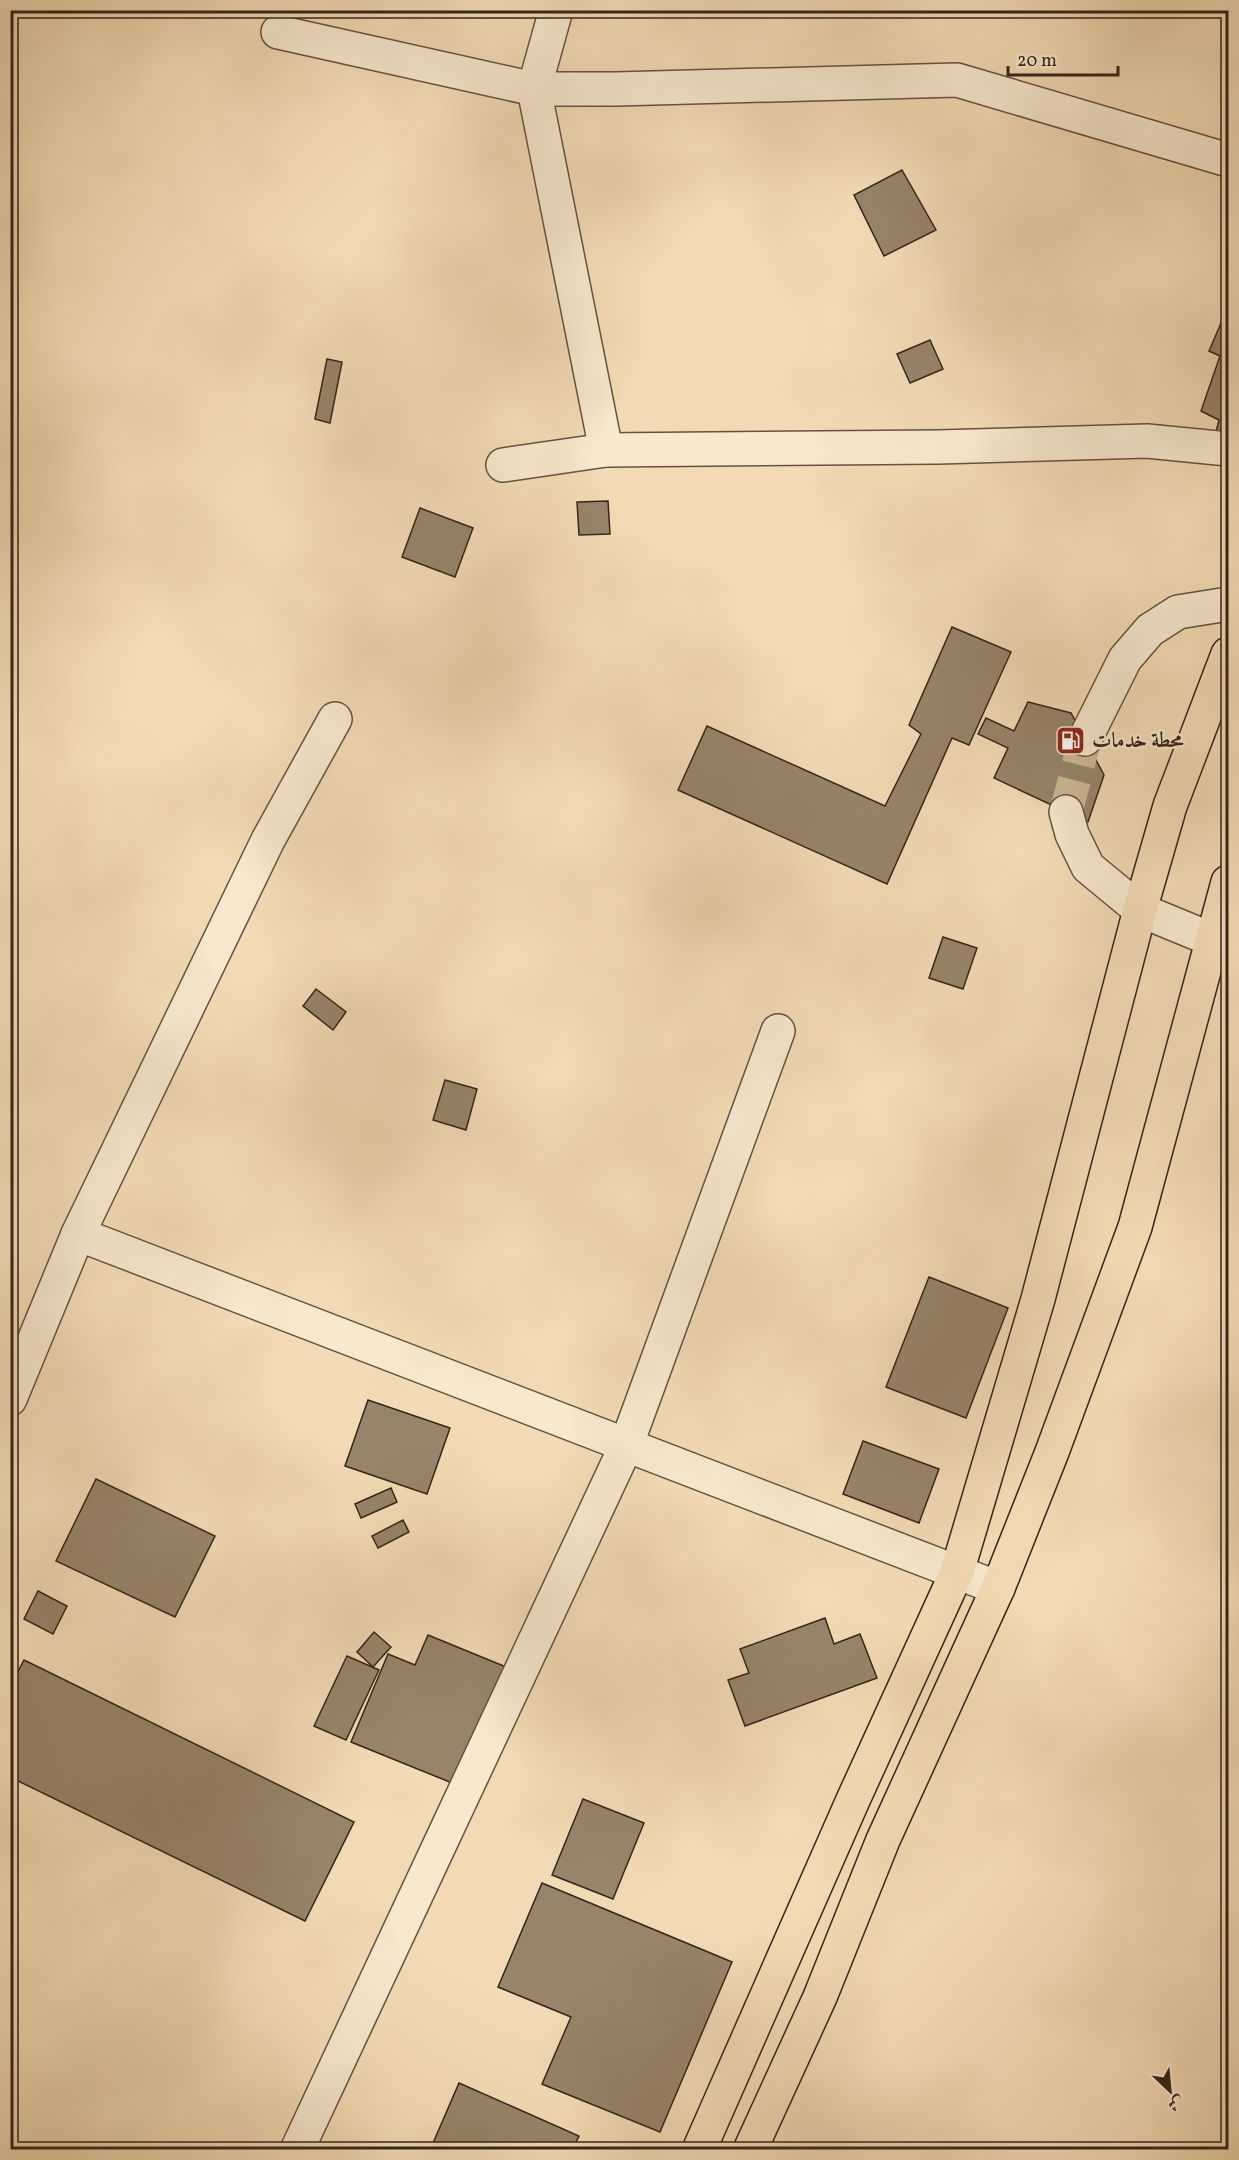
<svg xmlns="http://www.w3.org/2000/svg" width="1239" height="2160" font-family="Vollkorn,Amiri,serif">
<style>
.building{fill:#97846a;stroke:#35251a;stroke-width:1.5}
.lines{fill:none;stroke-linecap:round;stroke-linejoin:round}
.minor-tunnel{stroke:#ccb795;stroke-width:33;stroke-dasharray:33 16;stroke-linecap:butt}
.minor-casing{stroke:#645240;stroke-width:36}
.major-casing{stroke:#35251a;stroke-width:36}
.minor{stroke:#f7e8ce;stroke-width:33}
.major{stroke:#f2dbb4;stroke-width:33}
.labels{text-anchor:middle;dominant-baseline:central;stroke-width:4.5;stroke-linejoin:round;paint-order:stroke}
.poi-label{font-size:21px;font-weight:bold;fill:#35251a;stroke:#f7e8ce;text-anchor:start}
</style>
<rect width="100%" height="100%" fill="#f2dbb4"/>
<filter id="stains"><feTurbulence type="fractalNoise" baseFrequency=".00333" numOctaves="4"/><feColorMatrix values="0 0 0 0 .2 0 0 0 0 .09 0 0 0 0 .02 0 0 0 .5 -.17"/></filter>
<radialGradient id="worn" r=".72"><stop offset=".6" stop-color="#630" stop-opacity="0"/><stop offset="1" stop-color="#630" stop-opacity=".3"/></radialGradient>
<g class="building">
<path d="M 902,170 L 936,230 L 884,256 L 854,195 Z"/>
<path d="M 1221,323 L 1228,327 L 1228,436 L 1215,436 L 1219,420 L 1201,411 L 1220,356 L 1209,351 Z"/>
<path d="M 930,340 L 943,369 L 910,383 L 897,354 Z"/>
<path d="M 327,359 L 342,362 L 330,423 L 315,419 Z"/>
<path d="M 608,501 L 610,534 L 579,535 L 577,502 Z"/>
<path d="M 420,508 L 473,528 L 455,577 L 402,557 Z"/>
<path d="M 952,627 L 1011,652 L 969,745 L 952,738 L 887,884 L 678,790 L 707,726 L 885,806 L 921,734 L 909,725 Z"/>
<path d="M 1028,702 L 1071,713 L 1104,775 L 1088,822 L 994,778 L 1008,748 L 978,734 L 986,718 L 1014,731 Z"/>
<path d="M 943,937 L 977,948 L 963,989 L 929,978 Z"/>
<path d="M 316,989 L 346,1012 L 333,1030 L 303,1006 Z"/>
<path d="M 445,1080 L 477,1089 L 466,1130 L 433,1120 Z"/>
<path d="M 929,1277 L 1008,1308 L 966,1418 L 886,1387 Z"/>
<path d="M 368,1400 L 450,1428 L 427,1494 L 345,1466 Z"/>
<path d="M 863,1441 L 939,1469 L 919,1523 L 843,1494 Z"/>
<path d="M 96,1479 L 215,1536 L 175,1617 L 56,1561 Z"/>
<path d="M 391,1488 L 397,1502 L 361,1518 L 355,1504 Z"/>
<path d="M 403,1520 L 409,1532 L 378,1548 L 372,1536 Z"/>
<path d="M 38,1591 L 67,1606 L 53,1634 L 24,1619 Z"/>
<path d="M 825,1618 L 834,1644 L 860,1634 L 877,1678 L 745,1726 L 728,1680 L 749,1673 L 740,1649 Z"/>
<path d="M 374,1632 L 391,1647 L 373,1667 L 357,1652 Z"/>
<path d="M 428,1635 L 506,1667 L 457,1785 L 351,1742 L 388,1654 L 415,1665 Z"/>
<path d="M 347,1656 L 379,1670 L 346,1740 L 314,1726 Z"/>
<path d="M 24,1660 L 354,1822 L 305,1921 L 10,1777 L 10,1687 Z"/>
<path d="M 583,1799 L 644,1823 L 613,1899 L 552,1875 Z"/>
<path d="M 542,1883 L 732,1962 L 660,2132 L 542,2084 L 571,2017 L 498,1987 Z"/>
<path d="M 459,2083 L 579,2136 L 575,2144 L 588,2150 L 430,2150 Z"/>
</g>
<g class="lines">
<path class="minor-tunnel" d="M 1066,812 L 1085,739"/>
<defs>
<g id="minor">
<path d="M 556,10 L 534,89 L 606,450"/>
<path d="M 278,32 L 534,89 L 616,89 L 957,80 L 1228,160"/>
<path d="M 503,465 L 606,450 L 938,447 L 1147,441 L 1228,449"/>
<path d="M 1085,739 L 1125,659 L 1150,630 L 1178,612 L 1228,604"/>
<path d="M 1066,812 L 1072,834 L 1088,867 L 1140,910 L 1213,940"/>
<path d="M 78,1234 L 998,1588"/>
<path d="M 10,1399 L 78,1234 L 268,840 L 335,719"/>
<path d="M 297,2150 L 626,1446 L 778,1031"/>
</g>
<g id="major">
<path d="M 699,2150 L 853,1800 L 957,1572 L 1038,1299 L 1140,910 L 1170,806 L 1228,654"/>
<path d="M 750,2150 L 820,1997 L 883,1840 L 998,1588 L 1052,1452 L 1135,1227 L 1228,882"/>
</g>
</defs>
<use href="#minor" class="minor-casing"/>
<use href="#major" class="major-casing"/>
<use href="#minor" class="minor"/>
<use href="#major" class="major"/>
</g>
<defs>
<symbol id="fuel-square" viewBox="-11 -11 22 22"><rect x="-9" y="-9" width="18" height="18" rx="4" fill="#8f2418" stroke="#f7e8ce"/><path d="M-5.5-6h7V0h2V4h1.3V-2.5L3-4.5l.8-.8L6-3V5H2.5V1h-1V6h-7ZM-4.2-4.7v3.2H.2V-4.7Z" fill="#fff"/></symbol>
</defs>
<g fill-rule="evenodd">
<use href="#fuel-square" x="1054" y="724" width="33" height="33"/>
</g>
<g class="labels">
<g class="poi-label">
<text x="1092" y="741">محطة خدمات</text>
</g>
</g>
<rect width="1239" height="2160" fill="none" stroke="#f2dbb4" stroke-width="36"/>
<rect x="12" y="12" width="1215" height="2136" fill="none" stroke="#35251a" stroke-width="3"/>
<rect x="18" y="18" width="1203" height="2124" fill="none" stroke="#35251a" stroke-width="1.5"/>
<g transform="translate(1170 2091) rotate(154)" stroke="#f7e8ce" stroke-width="4.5" paint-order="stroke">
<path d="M0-4.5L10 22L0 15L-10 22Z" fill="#35251a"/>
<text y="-9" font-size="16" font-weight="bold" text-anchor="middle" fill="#35251a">ش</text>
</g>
<path d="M1008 66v9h110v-9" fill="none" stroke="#35251a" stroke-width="3"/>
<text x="1017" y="66" font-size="18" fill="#35251a" stroke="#f7e8ce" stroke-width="4.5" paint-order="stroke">20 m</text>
<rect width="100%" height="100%" filter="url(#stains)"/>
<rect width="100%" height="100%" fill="url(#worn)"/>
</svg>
